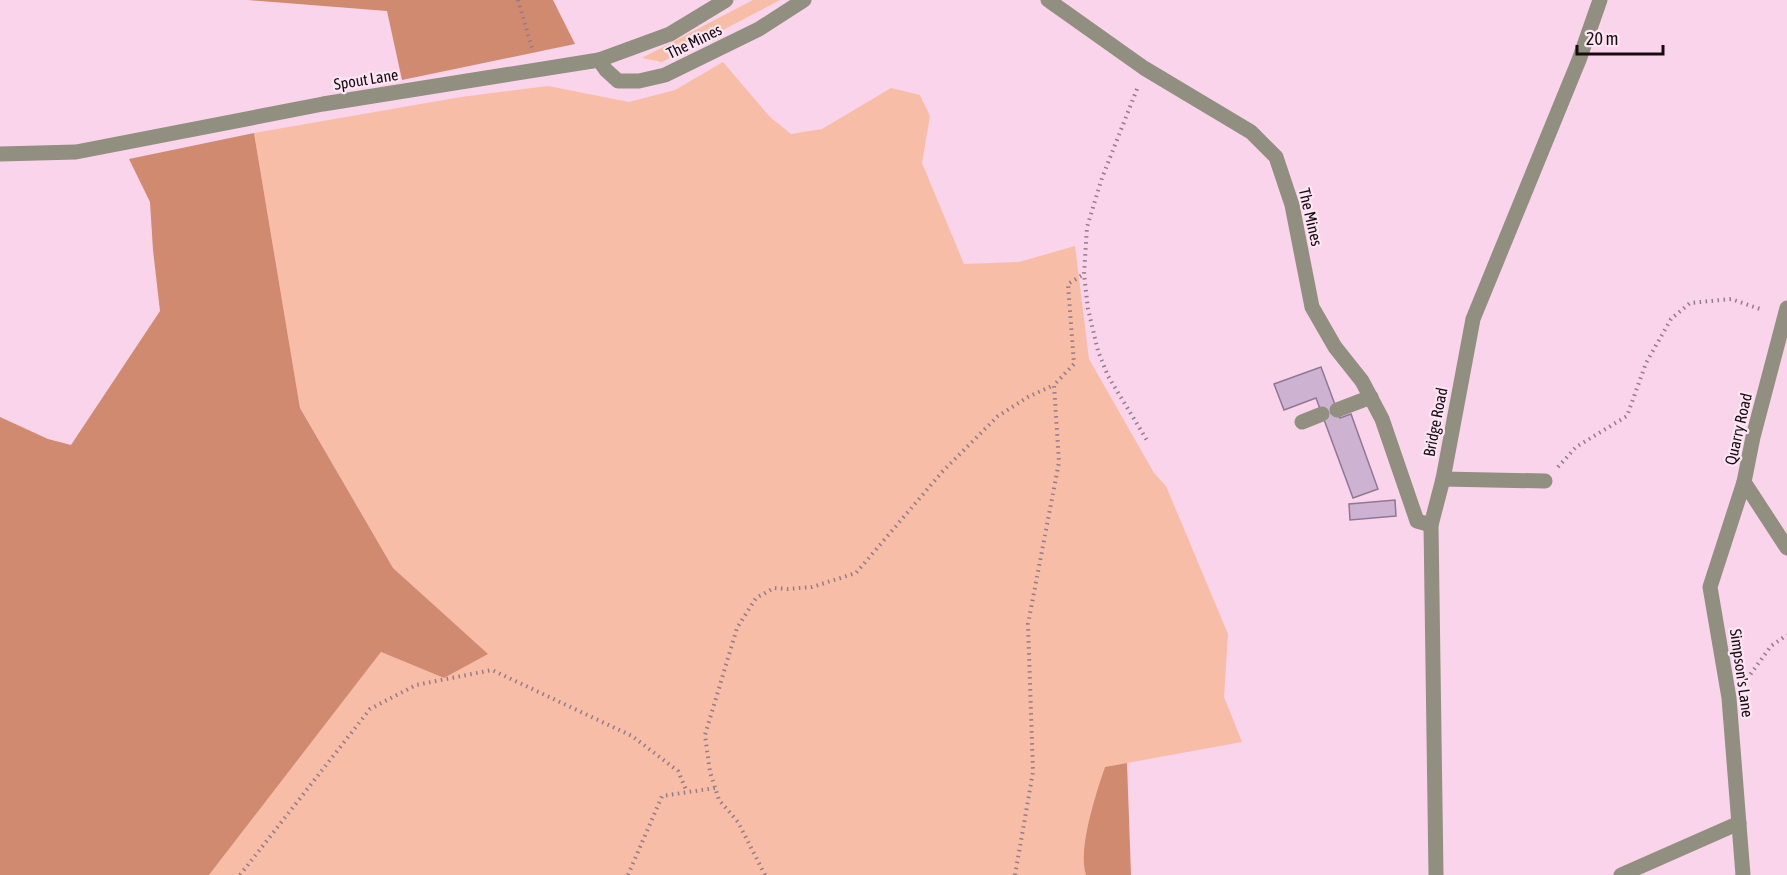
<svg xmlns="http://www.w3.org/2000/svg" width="1787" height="875" font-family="'Asap Condensed',sans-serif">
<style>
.green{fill:#f7bda7}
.forest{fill:#d08a6f}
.building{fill:#cdb3d1;stroke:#907894;stroke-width:1.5}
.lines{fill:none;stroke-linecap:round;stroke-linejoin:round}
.path{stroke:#957b8a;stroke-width:4;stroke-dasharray:1.5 4.5;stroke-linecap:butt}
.minor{stroke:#918f7f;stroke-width:15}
.labels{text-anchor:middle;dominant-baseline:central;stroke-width:4.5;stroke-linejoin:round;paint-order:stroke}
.street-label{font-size:16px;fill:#170b12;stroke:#fde6f4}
</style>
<rect width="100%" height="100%" fill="#fad4eb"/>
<g class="green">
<path d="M 753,0 L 780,0 L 662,62 L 642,58 Z"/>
<path d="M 723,62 L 770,117 L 791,134 L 822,129 L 891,88 L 920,95 L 930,116 L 922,163 L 964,264 L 1019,262 L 1075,246 L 1089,359 L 1154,473 L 1166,486 L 1228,634 L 1224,697 L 1242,742 L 1105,767 C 1096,793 1077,850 1086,875 L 209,875 L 381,652 L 444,678 L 487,654 L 393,568 L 300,408 L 254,133 L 461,97 L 548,86 L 629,102 L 675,90 Z"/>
</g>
<g class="forest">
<path d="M 248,0 L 553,0 L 575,44 L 402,80 L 387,11 Z"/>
<path d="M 254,133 L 300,408 L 393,568 L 488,654 L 444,678 L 381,652 L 209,875 L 0,875 L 0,417 L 48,439 L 71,445 L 160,311 L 153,250 L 150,202 L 129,159 Z"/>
<path d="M 1127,763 L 1131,875 L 1086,875 C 1077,850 1096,793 1105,767 Z"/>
</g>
<g class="building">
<path d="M 1321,367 L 1340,418 L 1351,414 L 1378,489 L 1353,498 L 1316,398 L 1284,410 L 1274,384 Z"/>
<path d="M 1395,500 L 1396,516 L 1350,520 L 1349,504 Z"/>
</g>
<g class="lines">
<g class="path">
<path d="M 518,0 L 532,48"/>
<path d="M 1137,89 L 1102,178 L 1087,227 L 1084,274 L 1088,309 L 1098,351 L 1108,376 L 1148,442"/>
<path d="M 1558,467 L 1576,447 L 1627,416 L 1646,363 L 1671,319 L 1690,303 L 1731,299 L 1763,310"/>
<path d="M 1747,679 L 1771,646 L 1787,635"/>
<path d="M 240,875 L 370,709 L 416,685 L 492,670 L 632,736 L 678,771 L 687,792"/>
<path d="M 628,875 L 662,796 L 715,788"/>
<path d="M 765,875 L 738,822 L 719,800 L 710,772 L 705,735 L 737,628 L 756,598 L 774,588 L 788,589 L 812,587 L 856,573 L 942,472 L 998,416 L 1028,397 L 1054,385"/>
<path d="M 1015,875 L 1033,772 L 1028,624 L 1059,462 L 1054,385 L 1074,364 L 1068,284 L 1084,274"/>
</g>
<g class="minor">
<path d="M 1048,0 L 1144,68 L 1251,132 L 1276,157 L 1292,205 L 1312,307 L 1335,347 L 1362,381 L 1382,419 L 1417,521 L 1431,525"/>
<path d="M 599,60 L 606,70 L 618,81 L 639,81 L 665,75 L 759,29 L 804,0"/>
<path d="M 0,154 L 76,152 L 323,104 L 599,60 L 670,34 L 726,0"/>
<path d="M 1787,308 L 1753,437 L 1744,482 L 1787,548"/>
<path d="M 1337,410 L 1371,397"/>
<path d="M 1302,422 L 1322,414"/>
<path d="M 1443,479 L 1545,481"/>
<path d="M 1436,875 L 1431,525 L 1443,479 L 1473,319 L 1579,60 L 1600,0"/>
<path d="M 1621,875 L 1739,823"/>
<path d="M 1743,875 L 1729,698 L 1710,587 L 1744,482"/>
</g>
</g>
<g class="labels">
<g class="street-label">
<text transform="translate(694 41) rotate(-26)">The Mines</text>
<text transform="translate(366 79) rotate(-9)">Spout Lane</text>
<text transform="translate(1311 217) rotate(77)">The Mines</text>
<text transform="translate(1435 422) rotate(-79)">Bridge Road</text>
<text transform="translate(1738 429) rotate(-77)">Quarry Road</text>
<text transform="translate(1742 673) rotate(82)">Simpson's Lane</text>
</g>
</g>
<path d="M1577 45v9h86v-9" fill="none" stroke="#170b12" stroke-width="3"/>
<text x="1586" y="45" font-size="18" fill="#170b12" stroke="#fde6f4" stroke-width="4.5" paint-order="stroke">20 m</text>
</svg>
